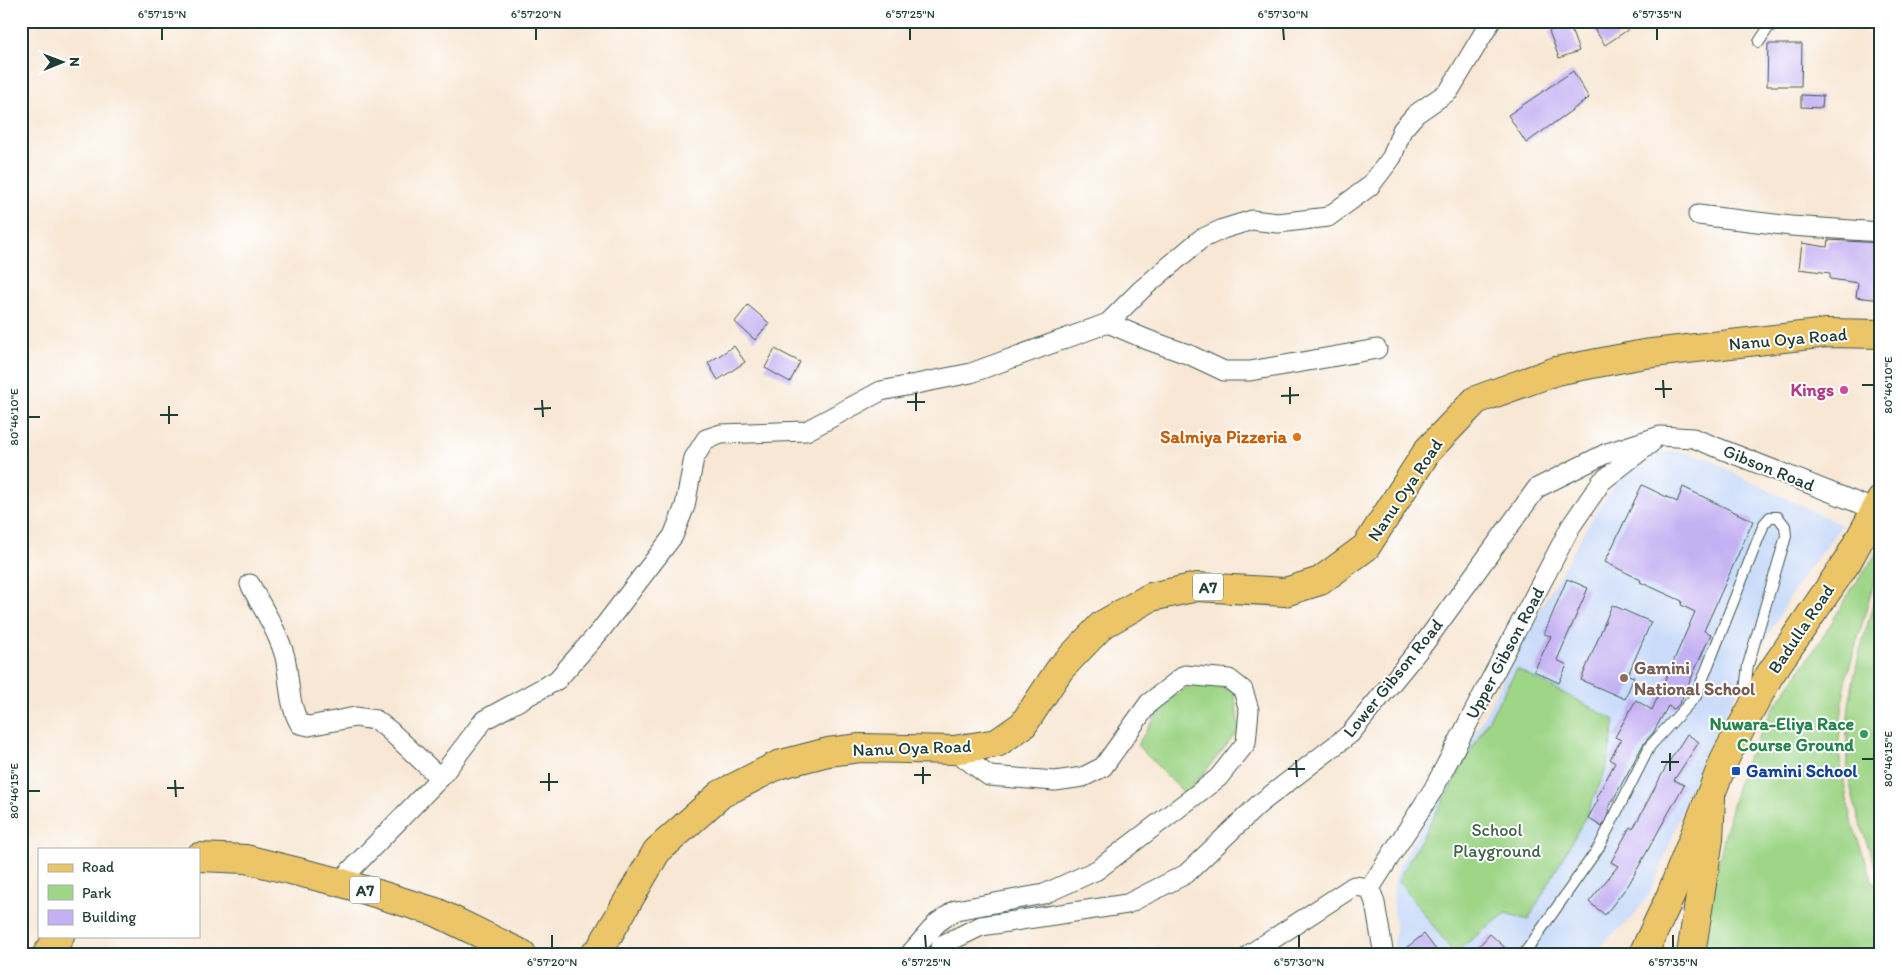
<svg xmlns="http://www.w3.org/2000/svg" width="1902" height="975" font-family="Itim,sans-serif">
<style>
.built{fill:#cadcf9}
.green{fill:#9ed587;stroke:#5e895e}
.building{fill:#c4b1f3}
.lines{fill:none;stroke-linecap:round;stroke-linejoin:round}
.service-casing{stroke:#40564c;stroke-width:12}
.minor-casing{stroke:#40564c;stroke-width:21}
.primary-casing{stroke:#40564c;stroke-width:30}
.trunk-casing{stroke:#40564c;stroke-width:30}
.service{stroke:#fff;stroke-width:10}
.minor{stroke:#fff;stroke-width:19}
.primary{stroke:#edc569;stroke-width:28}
.trunk{stroke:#edc569;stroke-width:28}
.ticks{fill:none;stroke:#1f3d34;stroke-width:2}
.hotel-dot{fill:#d1479c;stroke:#fff;stroke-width:2}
.food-dot{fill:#e8710a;stroke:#fff;stroke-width:2}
.education-dot{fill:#8d6e63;stroke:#fff;stroke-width:2}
.leisure-dot{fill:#2e9e5b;stroke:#fff;stroke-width:2}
.transit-dot{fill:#1a4fb4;stroke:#fff;stroke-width:2}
.labels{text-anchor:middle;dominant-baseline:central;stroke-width:4;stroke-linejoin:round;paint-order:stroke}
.shield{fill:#fff;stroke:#627771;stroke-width:1}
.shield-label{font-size:16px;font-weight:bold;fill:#1f3d34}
.street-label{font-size:18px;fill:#1f3d34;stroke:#fff}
.hotel-label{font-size:18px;font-weight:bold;fill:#b23c85;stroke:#fff;text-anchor:end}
.food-label{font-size:18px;font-weight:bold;fill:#c56008;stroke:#fff;text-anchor:end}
.education-label{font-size:18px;font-weight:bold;fill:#785e54;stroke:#fff;text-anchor:start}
.leisure-label{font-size:18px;font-weight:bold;fill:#27864d;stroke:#fff;text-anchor:end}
.transit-label{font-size:18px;font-weight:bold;fill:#164399;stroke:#fff;text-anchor:start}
.park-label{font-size:18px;fill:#3f6349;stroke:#fff}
.neatline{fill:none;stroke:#1f3d34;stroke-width:2}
.ticks-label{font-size:12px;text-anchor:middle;fill:#1f3d34}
</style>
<rect width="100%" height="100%" fill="#fff"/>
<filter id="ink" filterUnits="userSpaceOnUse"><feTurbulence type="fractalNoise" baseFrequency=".02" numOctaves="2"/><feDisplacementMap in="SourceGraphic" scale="10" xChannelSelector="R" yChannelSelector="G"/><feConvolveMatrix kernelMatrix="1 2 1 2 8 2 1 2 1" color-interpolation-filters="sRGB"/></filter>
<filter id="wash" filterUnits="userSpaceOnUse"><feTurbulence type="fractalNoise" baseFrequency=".0096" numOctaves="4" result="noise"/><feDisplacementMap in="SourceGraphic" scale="20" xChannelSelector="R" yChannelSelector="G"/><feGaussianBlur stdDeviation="1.12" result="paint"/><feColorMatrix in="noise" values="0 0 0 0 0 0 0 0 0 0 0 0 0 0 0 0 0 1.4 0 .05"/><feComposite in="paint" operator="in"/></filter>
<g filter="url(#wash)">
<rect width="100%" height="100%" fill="#f8e7d4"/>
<path class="built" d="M 1673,451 L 1687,453 L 1712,460 L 1737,475 L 1842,525 L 1801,579 L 1780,614 L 1719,725 L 1682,811 L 1664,860 L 1649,895 L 1632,918 L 1611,936 L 1595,954 L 1393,954 L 1395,930 L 1393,893 L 1395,879 L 1399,866 L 1474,736 L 1530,627 L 1589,523 L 1618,480 L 1642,459 L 1655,453 Z"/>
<g class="green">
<path d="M 1881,547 L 1881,555 L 1871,593 L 1845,682 L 1838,749 L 1851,821 L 1872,879 L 1881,896 L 1881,954 L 1701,954 L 1715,878 L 1732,805 L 1744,765 L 1772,710 L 1821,640 L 1853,587 Z"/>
<path d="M 1881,579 L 1881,880 C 1868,847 1855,813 1849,778 C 1839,711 1862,642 1881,579 Z"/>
<path d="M 1517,669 L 1615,720 L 1606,770 L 1584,820 L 1528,920 L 1506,913 L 1454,953 L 1398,880 Z"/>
<path d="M 1197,682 L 1234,691 L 1239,730 L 1186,795 L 1137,745 L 1167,700 Z"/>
</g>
<g id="blocks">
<g class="building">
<path d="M 1589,21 L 1624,21 L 1629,29 L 1605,45 Z"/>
<path d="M 1569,24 L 1579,51 L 1559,58 L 1549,31 Z"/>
<path d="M 1768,44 L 1802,44 L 1801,86 L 1767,86 Z"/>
<path d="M 1573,71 L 1589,98 L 1526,143 L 1508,115 Z"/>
<path d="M 1801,95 L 1823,96 L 1822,108 L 1801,107 Z"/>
<path d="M 1828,240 L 1881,243 L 1881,300 L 1856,297 L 1858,283 L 1830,279 L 1830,273 L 1799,269 L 1802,243 L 1827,247 Z"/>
<path d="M 748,305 L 769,323 L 755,340 L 735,322 Z"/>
<path d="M 734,346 L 745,362 L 718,380 L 708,363 Z"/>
<path d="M 775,349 L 800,362 L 790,382 L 765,368 Z"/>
<path d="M 1642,485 L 1677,502 L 1683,487 L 1753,521 L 1704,631 L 1711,634 L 1680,703 L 1674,709 L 1668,706 L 1653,733 L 1644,743 L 1608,809 L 1610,810 L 1602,827 L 1588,818 L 1598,800 L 1596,798 L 1615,763 L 1610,759 L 1621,740 L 1615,737 L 1636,700 L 1652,710 L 1695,612 L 1681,605 L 1682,601 L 1640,582 L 1641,580 L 1605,562 Z"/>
<path d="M 1567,579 L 1588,588 L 1557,660 L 1567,665 L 1559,683 L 1534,671 L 1551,636 L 1544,634 Z"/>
<path d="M 1612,605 L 1651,622 L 1628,675 L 1634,677 L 1625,699 L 1581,680 Z"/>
<path d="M 1687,734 L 1699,742 L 1674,780 L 1684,785 L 1629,884 L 1605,915 L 1589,902 L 1618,866 L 1611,862 L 1630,827 L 1633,829 L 1667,765 Z"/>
<path d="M 1424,934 L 1439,954 L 1398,954 Z"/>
<path d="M 1490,934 L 1512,954 L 1472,954 Z"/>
</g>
</g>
</g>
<g filter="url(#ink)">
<use href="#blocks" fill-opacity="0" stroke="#40564c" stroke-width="1"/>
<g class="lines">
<defs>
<g id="service">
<path d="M 1759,42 L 1768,28 L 1779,21"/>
<path d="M 1524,954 L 1599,847 L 1650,746 L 1696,696 L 1764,524 L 1770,517 L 1778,517 L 1785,526 L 1786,536 L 1748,665 L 1745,690 L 1749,702"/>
</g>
<g id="minor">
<path d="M 1698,215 L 1791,226 L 1881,232"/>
<path d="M 1108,323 L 1141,290 L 1201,239 L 1223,229 L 1252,220 L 1278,223 L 1328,217 L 1370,186 L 1392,157 L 1402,130 L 1416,114 L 1449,91 L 1491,21"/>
<path d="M 250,584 C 262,608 278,631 285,657 C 290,680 288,704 300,724 L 309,726 L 355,717 L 376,720 L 389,730 L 440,778"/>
<path d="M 339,882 L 440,778 L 484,720 L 557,680 L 601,630 L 673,536 L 685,506 L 694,458 L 706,439 L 721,434 L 806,431 L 881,391 L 971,373 L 1108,323 L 1148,340 L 1190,355 L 1224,371 L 1250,371 L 1377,349"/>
<path d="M 1370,888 L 1433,790 L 1571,526 L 1602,481 L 1651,443"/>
<path d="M 1370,888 L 1375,903 L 1383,950 L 1382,954"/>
<path d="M 910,954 L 937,923 L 956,910 L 1044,894 L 1097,870 L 1218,778 L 1246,743 L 1249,710 L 1243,690 L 1229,679 L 1185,675 L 1149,703 L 1103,767 L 1083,777 L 1055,781 L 989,776 L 954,750"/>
<path d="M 938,954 L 942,945 L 981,926 L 1127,904 L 1186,874 L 1258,805 L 1350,734 L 1426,641 L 1537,488 L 1607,453 L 1660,436 L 1693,438 L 1876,510"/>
<path d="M 1250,954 L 1354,886 L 1370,888"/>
</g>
<path id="primary" d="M 1691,954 L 1709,839 L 1711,798"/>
<g id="trunk">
<path d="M 199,857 L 246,859 L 339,882 L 436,912 L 522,954"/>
<path d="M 47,954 L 60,936"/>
<path d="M 594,954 L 599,951 L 657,851 L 721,794 L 778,765 L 828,752 L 860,748 L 954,750 L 997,743 L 1023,725 L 1060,669 L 1102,625 L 1151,597 L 1197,587 L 1285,592 L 1320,581 L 1366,547 L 1428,450 L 1476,400 L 1556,371 L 1644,354 L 1827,333 L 1881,334"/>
<path d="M 1643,954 L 1670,897 L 1726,756 L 1769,676 L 1847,562 L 1881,500"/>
</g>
</defs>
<use href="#service" class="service-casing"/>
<use href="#minor" class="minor-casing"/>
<use href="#primary" class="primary-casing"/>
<use href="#trunk" class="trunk-casing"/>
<use href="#service" class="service"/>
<use href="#minor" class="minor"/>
<use href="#primary" class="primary"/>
<use href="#trunk" class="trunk"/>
</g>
</g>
<path class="ticks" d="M 162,28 L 162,40M 536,28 L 536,40M 910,28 L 910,40M 1283,28 L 1284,40M 1657,28 L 1657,40M 1663,380 L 1664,398M 1862,385 L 1874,385M 1290,387 L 1290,404M 1655,389 L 1672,389M 916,393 L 916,411M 1281,396 L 1299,395M 542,400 L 543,417M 907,402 L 925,402M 169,406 L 169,424M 534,409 L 551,408M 160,415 L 178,415M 28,417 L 40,417M 1670,753 L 1670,771M 1862,759 L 1874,759M 1296,760 L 1297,777M 1661,762 L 1679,762M 923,767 L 923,784M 1288,769 L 1305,769M 549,773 L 549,791M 914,775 L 931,775M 175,780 L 176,797M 540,782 L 558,782M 167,788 L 184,788M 28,791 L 40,791M 552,935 L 552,948M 925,935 L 926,948M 1299,935 L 1299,948M 1673,935 L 1673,948"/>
<circle class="hotel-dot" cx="1844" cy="390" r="5"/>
<circle class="food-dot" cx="1297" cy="437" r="5"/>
<circle class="education-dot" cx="1624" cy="678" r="5"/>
<circle class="leisure-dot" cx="1864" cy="734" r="5"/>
<rect class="transit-dot" x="1731" y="766" width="10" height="10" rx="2.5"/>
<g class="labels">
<g class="shield">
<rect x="1193" y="573.5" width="30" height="27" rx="4"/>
<rect x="350" y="876.5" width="30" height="27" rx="4"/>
</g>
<g class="shield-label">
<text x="1208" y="587">A7</text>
<text x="365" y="890">A7</text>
</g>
<g class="street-label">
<text transform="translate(1788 339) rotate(-5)">Nanu Oya Road</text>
<text transform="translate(1769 468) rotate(22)">Gibson Road</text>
<text transform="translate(1405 490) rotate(-56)">Nanu Oya Road</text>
<text transform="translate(1801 629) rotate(-56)">Badulla Road</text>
<text transform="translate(1505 653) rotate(-62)">Upper Gibson Road</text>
<text transform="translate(1393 678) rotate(-51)">Lower Gibson Road</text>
<text transform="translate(912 748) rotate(-2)">Nanu Oya Road</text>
</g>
<g class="hotel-label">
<text x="1834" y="390">Kings</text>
</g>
<g class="food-label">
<text x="1287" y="437">Salmiya Pizzeria</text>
</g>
<g class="education-label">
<text x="1634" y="668">Gamini<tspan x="1634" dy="21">National School</tspan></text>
</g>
<g class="leisure-label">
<text x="1854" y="724">Nuwara-Eliya Race<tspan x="1854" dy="21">Course Ground</tspan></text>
</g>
<g class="transit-label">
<text x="1746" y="771">Gamini School</text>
</g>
<g class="park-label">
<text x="1497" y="830">School<tspan x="1497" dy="21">Playground</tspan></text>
</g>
</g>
<rect width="1902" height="975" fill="none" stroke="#fff" stroke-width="55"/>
<rect x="38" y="848" width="162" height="90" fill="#ffffff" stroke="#a5b1ae"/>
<rect x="48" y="864" width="25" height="8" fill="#edc569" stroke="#a5b1ae"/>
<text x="82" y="872" font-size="15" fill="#1f3d34">Road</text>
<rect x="48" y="885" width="25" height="15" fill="#9ed587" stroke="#a5b1ae"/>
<text x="82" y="898" font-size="15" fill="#1f3d34">Park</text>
<rect x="48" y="910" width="25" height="15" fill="#c4b1f3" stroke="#a5b1ae"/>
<text x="82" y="922" font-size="15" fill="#1f3d34">Building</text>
<g transform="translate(62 62) rotate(89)" stroke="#ffffff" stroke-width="4" paint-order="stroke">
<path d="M0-4L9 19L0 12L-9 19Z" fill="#1f3d34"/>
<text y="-8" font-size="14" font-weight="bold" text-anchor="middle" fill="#1f3d34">N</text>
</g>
<rect x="28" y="28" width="1846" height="920" class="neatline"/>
<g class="ticks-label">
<text x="162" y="18">6°57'15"N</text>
<text x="536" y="18">6°57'20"N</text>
<text x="910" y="18">6°57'25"N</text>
<text x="1283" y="18">6°57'30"N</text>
<text x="1657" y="18">6°57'35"N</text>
<text transform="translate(1888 385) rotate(-90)" y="4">80°46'10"E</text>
<text transform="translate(14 417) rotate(-90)" y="4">80°46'10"E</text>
<text transform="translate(1888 759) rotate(-90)" y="4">80°46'15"E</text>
<text transform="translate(14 791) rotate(-90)" y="4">80°46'15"E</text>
<text x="552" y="966">6°57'20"N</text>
<text x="926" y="966">6°57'25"N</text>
<text x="1299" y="966">6°57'30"N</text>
<text x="1673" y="966">6°57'35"N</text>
</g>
</svg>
